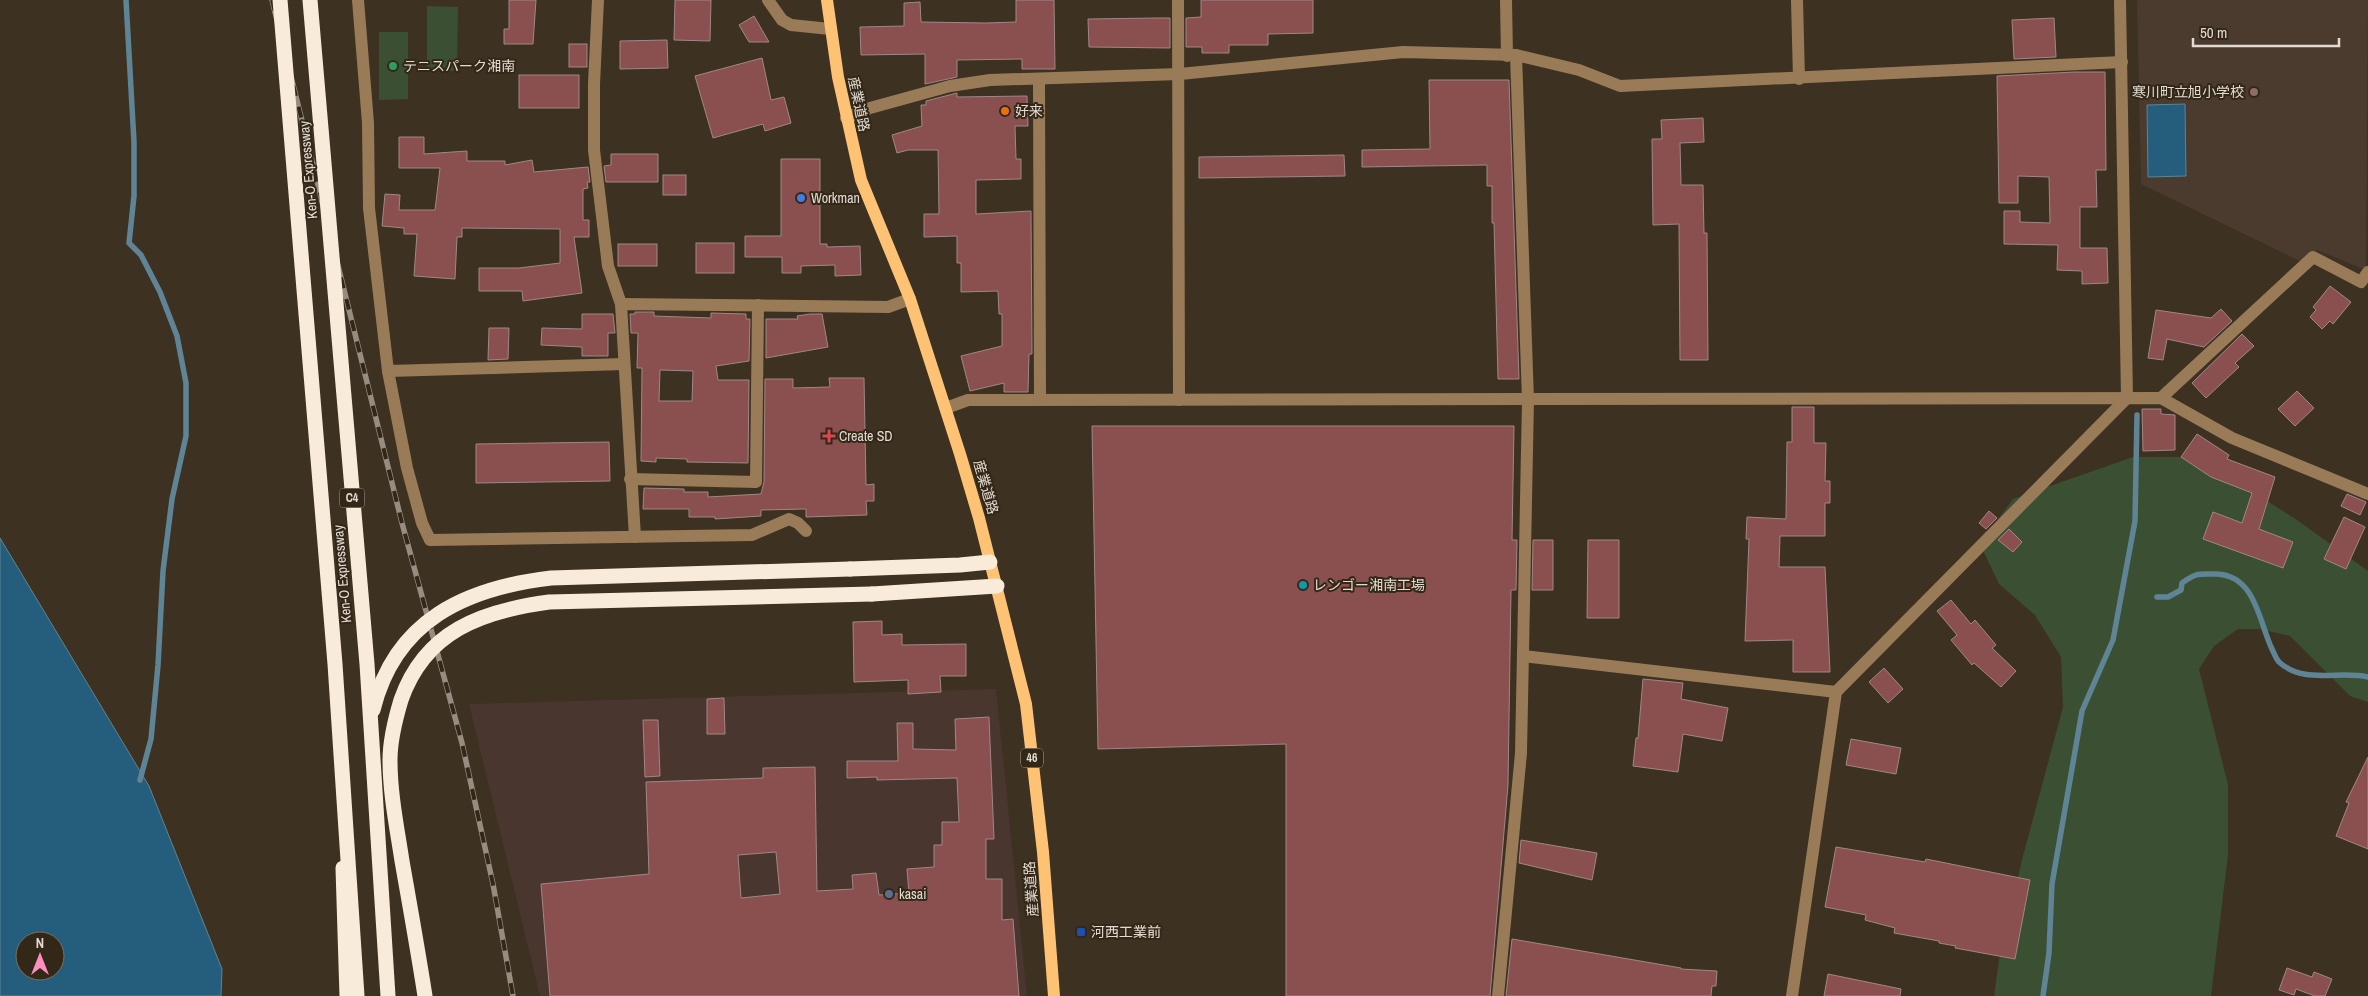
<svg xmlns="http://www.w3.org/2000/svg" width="2368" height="996" font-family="'Archivo Narrow','Noto Sans JP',sans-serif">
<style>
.industrial{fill:#49362f}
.education{fill:#4a3b2e}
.green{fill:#3b4f32}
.water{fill:#255e7d;stroke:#5e8496;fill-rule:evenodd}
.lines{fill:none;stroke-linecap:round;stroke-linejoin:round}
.stream{stroke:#5e8496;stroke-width:5.5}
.building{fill:#8a5050;stroke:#a08786;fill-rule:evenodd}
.minor{stroke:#997b58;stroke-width:12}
.major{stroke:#fec275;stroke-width:12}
.highway{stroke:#f9ebda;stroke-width:15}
.rail-casing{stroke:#968c80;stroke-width:5.5}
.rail{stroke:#332718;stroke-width:4;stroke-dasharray:11;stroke-linecap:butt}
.highway-bridge{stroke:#f9ebda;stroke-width:15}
.leisure-dot{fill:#2e9e5b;stroke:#332718;stroke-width:2}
.education-dot{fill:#8d6e63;stroke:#332718;stroke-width:2}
.food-dot{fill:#e8710a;stroke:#332718;stroke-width:2}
.shop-dot{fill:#3f7fe0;stroke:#332718;stroke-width:2}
.health-dot{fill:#e0444e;stroke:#332718;stroke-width:2}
.culture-dot{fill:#0f9aa8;stroke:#332718;stroke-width:2}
.service-dot{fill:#5c6f8a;stroke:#332718;stroke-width:2}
.transit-dot{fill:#1a4fb4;stroke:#332718;stroke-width:2}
.labels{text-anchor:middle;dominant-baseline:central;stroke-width:4;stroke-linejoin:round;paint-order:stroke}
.shield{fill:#332718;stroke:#aea59a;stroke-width:1}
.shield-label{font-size:12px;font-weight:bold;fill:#e3dbd1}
.poi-label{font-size:14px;fill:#e3dbd1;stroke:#332718;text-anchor:start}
.street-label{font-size:14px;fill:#e3dbd1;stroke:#332718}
</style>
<rect width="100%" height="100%" fill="#3d3122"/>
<path class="industrial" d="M 996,689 L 1027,996 L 540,996 L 469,704 Z"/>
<path class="education" d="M 2137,0 L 2368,0 L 2366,270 L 2317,250 L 2302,262 L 2141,184 Z"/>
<g class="green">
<path d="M 427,6 L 458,7 L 457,71 L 427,70 Z"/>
<path d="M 379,32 L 408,32 L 408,99 L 379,100 Z"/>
<path d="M 2133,457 L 2187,457 L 2228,476 L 2297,520 L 2368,571 L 2368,702 L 2350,696 L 2290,636 L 2259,629 L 2238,629 L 2214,646 L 2199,669 L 2228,785 L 2228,854 L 2211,996 L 1994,996 L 2001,946 L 2023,856 L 2063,707 L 2061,657 L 2035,615 L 1999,584 L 1980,544 L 2013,499 Z"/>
</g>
<g class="water">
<path d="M 2185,104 L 2186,176 L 2148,177 L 2147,105 Z"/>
<path d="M 0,538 L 149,786 L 222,969 L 221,996 L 0,996 ZM 25,941 L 55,941 L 55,971 L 25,971 Z"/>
</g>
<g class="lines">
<g class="stream">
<path d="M 126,0 L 134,142 L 134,196 L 129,243 L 141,255 L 160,292 L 177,336 L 186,383 L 186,436 L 172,499 L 163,571 L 158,665 L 151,739 L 140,780"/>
<path d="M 2157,597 L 2168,597 L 2181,590 L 2182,583 C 2197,572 2199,574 2217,574 C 2256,576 2259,622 2272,649 C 2274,653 2276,659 2279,662 C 2304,685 2339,670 2368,677"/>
<path d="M 2043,996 L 2049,953 L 2052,884 L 2082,711 L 2113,640 L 2135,521 L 2137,415"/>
</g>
</g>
<g class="building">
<path d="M 509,0 L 536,0 L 533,44 L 504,44 L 504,29 L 509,29 Z"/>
<path d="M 675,0 L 711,0 L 710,41 L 674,40 Z"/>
<path d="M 1016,0 L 1054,0 L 1055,69 L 1022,69 L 1022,59 L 957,60 L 957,77 L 925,84 L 925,54 L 861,55 L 860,27 L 904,26 L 904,3 L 920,2 L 921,22 L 986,23 L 1016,22 Z"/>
<path d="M 1201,0 L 1313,0 L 1313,33 L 1268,34 L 1268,45 L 1229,45 L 1229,53 L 1202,53 L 1202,47 L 1186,47 L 1186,18 L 1201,17 Z"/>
<path d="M 754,16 L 769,42 L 749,42 L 739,25 Z"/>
<path d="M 1155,18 L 1170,18 L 1170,48 L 1089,47 L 1088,19 Z"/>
<path d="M 2054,18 L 2056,57 L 2014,59 L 2012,20 Z"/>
<path d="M 667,40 L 668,68 L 620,69 L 620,41 Z"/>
<rect x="569" y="44" width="18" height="23"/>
<path d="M 762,58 L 771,100 L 784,97 L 791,123 L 765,131 L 763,124 L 713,138 L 695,76 Z"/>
<path d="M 2075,72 L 2105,72 L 2106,170 L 2096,170 L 2097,207 L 2080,207 L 2080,248 L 2107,248 L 2108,283 L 2082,284 L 2082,271 L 2057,270 L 2058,245 L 2004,244 L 2004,211 L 2020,211 L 2020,222 L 2050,223 L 2049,177 L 2018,176 L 2018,203 L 1999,203 L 1997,76 Z"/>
<rect x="519" y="75" width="60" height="33"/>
<path d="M 1429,80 L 1509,80 L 1519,379 L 1498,379 L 1494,223 L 1492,223 L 1492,186 L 1487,186 L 1487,165 L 1362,167 L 1362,150 L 1430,149 Z"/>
<path d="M 957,93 L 957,97 L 1027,96 L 1028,126 L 1015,126 L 1016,159 L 1021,159 L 1021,179 L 976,180 L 976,214 L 1031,211 L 1032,354 L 1029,354 L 1028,392 L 1004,392 L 1004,383 L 970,391 L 961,356 L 1002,346 L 1002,314 L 999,314 L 998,291 L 961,292 L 961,263 L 957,263 L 957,236 L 924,237 L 924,214 L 939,214 L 938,150 L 908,150 L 897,153 L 892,135 L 922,126 L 921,105 L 926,105 L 926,101 Z"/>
<path d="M 1703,118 L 1704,142 L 1680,143 L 1681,185 L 1703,185 L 1704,233 L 1707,233 L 1708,360 L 1680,360 L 1679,224 L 1653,225 L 1652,139 L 1662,139 L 1661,120 Z"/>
<path d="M 399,137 L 424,137 L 424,154 L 467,151 L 467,161 L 505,161 L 505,165 L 532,160 L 534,172 L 588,167 L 590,182 L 587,182 L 588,188 L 583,189 L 583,220 L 589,220 L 589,237 L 574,237 L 582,293 L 523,301 L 522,291 L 479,291 L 479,268 L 519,268 L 560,263 L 560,229 L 462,228 L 462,237 L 457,237 L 455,279 L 414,276 L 417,234 L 404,234 L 404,228 L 382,226 L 385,194 L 400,195 L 399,210 L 435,210 L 440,168 L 399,168 Z"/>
<path d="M 611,154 L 658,154 L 658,182 L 606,182 L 604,166 L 611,165 Z"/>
<path d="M 1344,155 L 1345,176 L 1199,178 L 1199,157 Z"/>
<path d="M 781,159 L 820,159 L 820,244 L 827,244 L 827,247 L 860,246 L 861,275 L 835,276 L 835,265 L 801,266 L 801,273 L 782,273 L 782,257 L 745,257 L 745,236 L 781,236 Z"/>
<rect x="663" y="175" width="23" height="20"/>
<rect x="696" y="243" width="38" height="30"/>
<rect x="618" y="244" width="39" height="22"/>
<path d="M 2330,286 L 2351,302 L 2333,324 L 2330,321 L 2322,329 L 2310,317 L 2316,310 L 2313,307 Z"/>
<path d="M 2221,309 L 2232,321 L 2204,347 L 2167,339 L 2163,360 L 2148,358 L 2156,310 L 2211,318 Z"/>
<path d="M 635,312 L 654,312 L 654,316 L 711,318 L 711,313 L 746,314 L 746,319 L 750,319 L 749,361 L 716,366 L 718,380 L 749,380 L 748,463 L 687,462 L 687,459 L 656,458 L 656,462 L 641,461 L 642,368 L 637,368 L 638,333 L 631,333 L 630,314 L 635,314 ZM 660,370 L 693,371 L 692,401 L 659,401 Z"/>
<path d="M 582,314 L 613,314 L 615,333 L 608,333 L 608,356 L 582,356 L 582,347 L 541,345 L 542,328 L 582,329 Z"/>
<path d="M 810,314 L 822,314 L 828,347 L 766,358 L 766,319 L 798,319 L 797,316 Z"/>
<path d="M 489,328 L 509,328 L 508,359 L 488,360 Z"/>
<path d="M 2242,334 L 2254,346 L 2235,363 L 2239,367 L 2206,398 L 2192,383 Z"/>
<path d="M 829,378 L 864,378 L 866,485 L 874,484 L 874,501 L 866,501 L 867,515 L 806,517 L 806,509 L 761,510 L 761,516 L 715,519 L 715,517 L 689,517 L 689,509 L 643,509 L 644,488 L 684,489 L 684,492 L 708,492 L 708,497 L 761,494 L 764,482 L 765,379 L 793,379 L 793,388 L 830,387 Z"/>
<path d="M 2297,391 L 2314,408 L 2295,426 L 2278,409 Z"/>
<path d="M 1792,407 L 1814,407 L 1814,443 L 1826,443 L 1825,481 L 1830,481 L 1830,503 L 1825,503 L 1825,536 L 1780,536 L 1779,567 L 1825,567 L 1830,672 L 1793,672 L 1793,640 L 1745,641 L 1749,539 L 1746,539 L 1747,517 L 1786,519 L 1787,442 L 1792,442 Z"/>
<path d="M 2142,409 L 2161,409 L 2161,414 L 2175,415 L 2175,450 L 2143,451 Z"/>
<path d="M 1092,426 L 1514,426 L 1512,540 L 1517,540 L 1516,590 L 1511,590 L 1508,785 L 1490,996 L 1286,996 L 1286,744 L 1098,749 Z"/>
<path d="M 2197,434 L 2229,455 L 2227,459 L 2275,477 L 2259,529 L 2293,542 L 2283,568 L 2203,539 L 2213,512 L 2242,523 L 2252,493 L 2211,477 L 2181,457 Z"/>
<path d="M 609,442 L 610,481 L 476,483 L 476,444 Z"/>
<path d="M 2347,494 L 2366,502 L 2360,515 L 2341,506 Z"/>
<path d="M 1989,511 L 1997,518 L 1986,529 L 1979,523 Z"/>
<path d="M 2344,517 L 2365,527 L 2346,569 L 2324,559 Z"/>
<path d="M 2009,529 L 2022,542 L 2013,552 L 1998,540 Z"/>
<path d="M 1533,540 L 1553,540 L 1553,590 L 1532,590 Z"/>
<path d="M 1588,540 L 1619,540 L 1619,618 L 1587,618 Z"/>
<path d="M 1951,600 L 1971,624 L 1975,620 L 1996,645 L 1992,648 L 2016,671 L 2001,687 L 1974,663 L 1972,665 L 1951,640 L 1957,635 L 1937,611 Z"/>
<path d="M 882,621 L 882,635 L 902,634 L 902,645 L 966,644 L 966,676 L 940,676 L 941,692 L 908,694 L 908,680 L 854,682 L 853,622 Z"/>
<path d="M 1884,668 L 1903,689 L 1888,703 L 1869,682 Z"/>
<path d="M 1643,679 L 1683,683 L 1681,699 L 1728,708 L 1722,741 L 1683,734 L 1678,772 L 1633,766 L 1636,738 L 1638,738 Z"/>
<path d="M 724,698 L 725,734 L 707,734 L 707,699 Z"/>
<path d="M 989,717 L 994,839 L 986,839 L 986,879 L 1002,879 L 1002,920 L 1013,919 L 1019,996 L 550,996 L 541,884 L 649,874 L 646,782 L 763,778 L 763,768 L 815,767 L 817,891 L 853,889 L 852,875 L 876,873 L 879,895 L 909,893 L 907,869 L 934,867 L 934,845 L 942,845 L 942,822 L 959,822 L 957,778 L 877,780 L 877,777 L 847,778 L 847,761 L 898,761 L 897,723 L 913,723 L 913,749 L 956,750 L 955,719 ZM 776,852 L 780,894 L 741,898 L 738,855 Z"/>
<path d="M 643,720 L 658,720 L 660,776 L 645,777 Z"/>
<path d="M 1851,739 L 1901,748 L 1896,774 L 1846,765 Z"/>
<path d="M 2368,757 L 2368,849 L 2336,836 L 2349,803 L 2346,802 Z"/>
<path d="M 1521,840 L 1597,853 L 1592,880 L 1519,863 Z"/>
<path d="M 1836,847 L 1925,862 L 1926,859 L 2030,880 L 2015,959 L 1955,948 L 1956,946 L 1939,943 L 1939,941 L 1894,933 L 1895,928 L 1865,920 L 1866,915 L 1825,907 Z"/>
<path d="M 1512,939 L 1681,968 L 1681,969 L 1717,971 L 1716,986 L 1712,986 L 1711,996 L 1506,996 Z"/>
<path d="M 2287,968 L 2312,977 L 2314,972 L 2332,979 L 2325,996 L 2315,996 L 2296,989 L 2294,995 L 2279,990 Z"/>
<path d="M 1828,974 L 1901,989 L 1900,996 L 1824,996 Z"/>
</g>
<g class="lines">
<g class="minor">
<path d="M 358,0 L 368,123 L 369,208 L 388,371 L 407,468 L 422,523 L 430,540 L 752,535 L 789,519 L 798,523 L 806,531"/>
<path d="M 598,0 L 594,84 L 594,150 L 608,266 L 621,304"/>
<path d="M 768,0 L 782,20 L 791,25 L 830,29"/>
<path d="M 1178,0 L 1179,400"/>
<path d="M 1506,0 L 1507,56"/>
<path d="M 1797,0 L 1799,79"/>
<path d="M 1039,79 L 1040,400"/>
<path d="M 846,118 L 870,108 L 950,86 L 990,80 L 1180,74 L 1403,52 L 1516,55 L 1579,70 L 1620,86 L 2122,62"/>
<path d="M 388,371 L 624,364"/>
<path d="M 2161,398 L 2313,257 L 2361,282 L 2368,272"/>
<path d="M 946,408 L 968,400 L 2161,398 L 2232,438 L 2368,494"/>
<path d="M 630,479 L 756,482 L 758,305"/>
<path d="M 635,537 L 621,304 L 888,307 L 910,299"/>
<path d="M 1523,656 L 1836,692"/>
<path d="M 1498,996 L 1521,753 L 1528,400 L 1516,55"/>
<path d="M 1792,996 L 1836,692 L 2127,398 L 2120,0"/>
</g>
<path class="major" d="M 827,0 L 838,77 L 861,180 L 910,299 L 960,454 L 979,518 L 1026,704 L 1043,852 L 1054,996"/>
<g class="highway">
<path d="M 850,569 L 960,565 L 990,562"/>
<path d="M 872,594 L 997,586"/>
<path d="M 343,868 L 347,996"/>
</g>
<defs>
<path id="rail" d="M 272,0 L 402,523 L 462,743 L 493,884 L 513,996"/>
</defs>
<use href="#rail" class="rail-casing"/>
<use href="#rail" class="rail"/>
<g class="highway-bridge">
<path d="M 280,0 L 335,664 L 357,996"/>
<path d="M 310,0 L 367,664 L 388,996"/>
<path d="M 373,710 C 395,620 466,588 551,578 L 850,569"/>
<path d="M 425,996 C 418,951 410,906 402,861 C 397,828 390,794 390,760 C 390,739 395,720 401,700 C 425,631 482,611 549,602 L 872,594"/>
</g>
</g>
<circle class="leisure-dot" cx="393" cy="66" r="5"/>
<circle class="education-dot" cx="2254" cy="92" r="5"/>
<circle class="food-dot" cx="1005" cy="111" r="5"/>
<circle class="shop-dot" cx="801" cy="198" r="5"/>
<path class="health-dot" d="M826.5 428.5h5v5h5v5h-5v5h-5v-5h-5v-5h5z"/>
<circle class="culture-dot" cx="1303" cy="585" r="5"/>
<circle class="service-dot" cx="889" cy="894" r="5"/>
<rect class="transit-dot" x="1076" y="927" width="10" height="10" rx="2.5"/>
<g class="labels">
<g class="shield">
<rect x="339.5" y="488.5" width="25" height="19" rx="4"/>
<rect x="1021" y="748.5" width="22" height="19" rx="4"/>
</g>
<g class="shield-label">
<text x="352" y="498">C4</text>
<text x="1032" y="758">46</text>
</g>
<g class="poi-label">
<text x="403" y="66">テニスパーク湘南</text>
<text x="2244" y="92" text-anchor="end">寒川町立旭小学校</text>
<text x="1015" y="111">好来</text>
<text x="811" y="198">Workman</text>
<text x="839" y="436">Create SD</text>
<text x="1313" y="585">レンゴー湘南工場</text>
<text x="899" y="894">kasai</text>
<text x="1091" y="932">河西工業前</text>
</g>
<g class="street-label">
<text transform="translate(859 104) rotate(78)">産業道路</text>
<text transform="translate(308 170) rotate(-95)">Ken-O Expressway</text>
<text transform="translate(986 487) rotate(74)">産業道路</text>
<text transform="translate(342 574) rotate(-95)">Ken-O Expressway</text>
<text transform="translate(1031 889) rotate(-94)">産業道路</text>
</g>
</g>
<g transform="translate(40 956)"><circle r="24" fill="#332718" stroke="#796f62"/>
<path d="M0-4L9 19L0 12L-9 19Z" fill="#fd8ebe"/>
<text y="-8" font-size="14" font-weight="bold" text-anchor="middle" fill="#e3dbd1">N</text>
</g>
<path d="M2193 38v8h146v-8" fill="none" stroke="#e3dbd1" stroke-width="2.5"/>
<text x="2200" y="38" font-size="15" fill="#e3dbd1" stroke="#332718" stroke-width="4" paint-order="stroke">50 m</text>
</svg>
